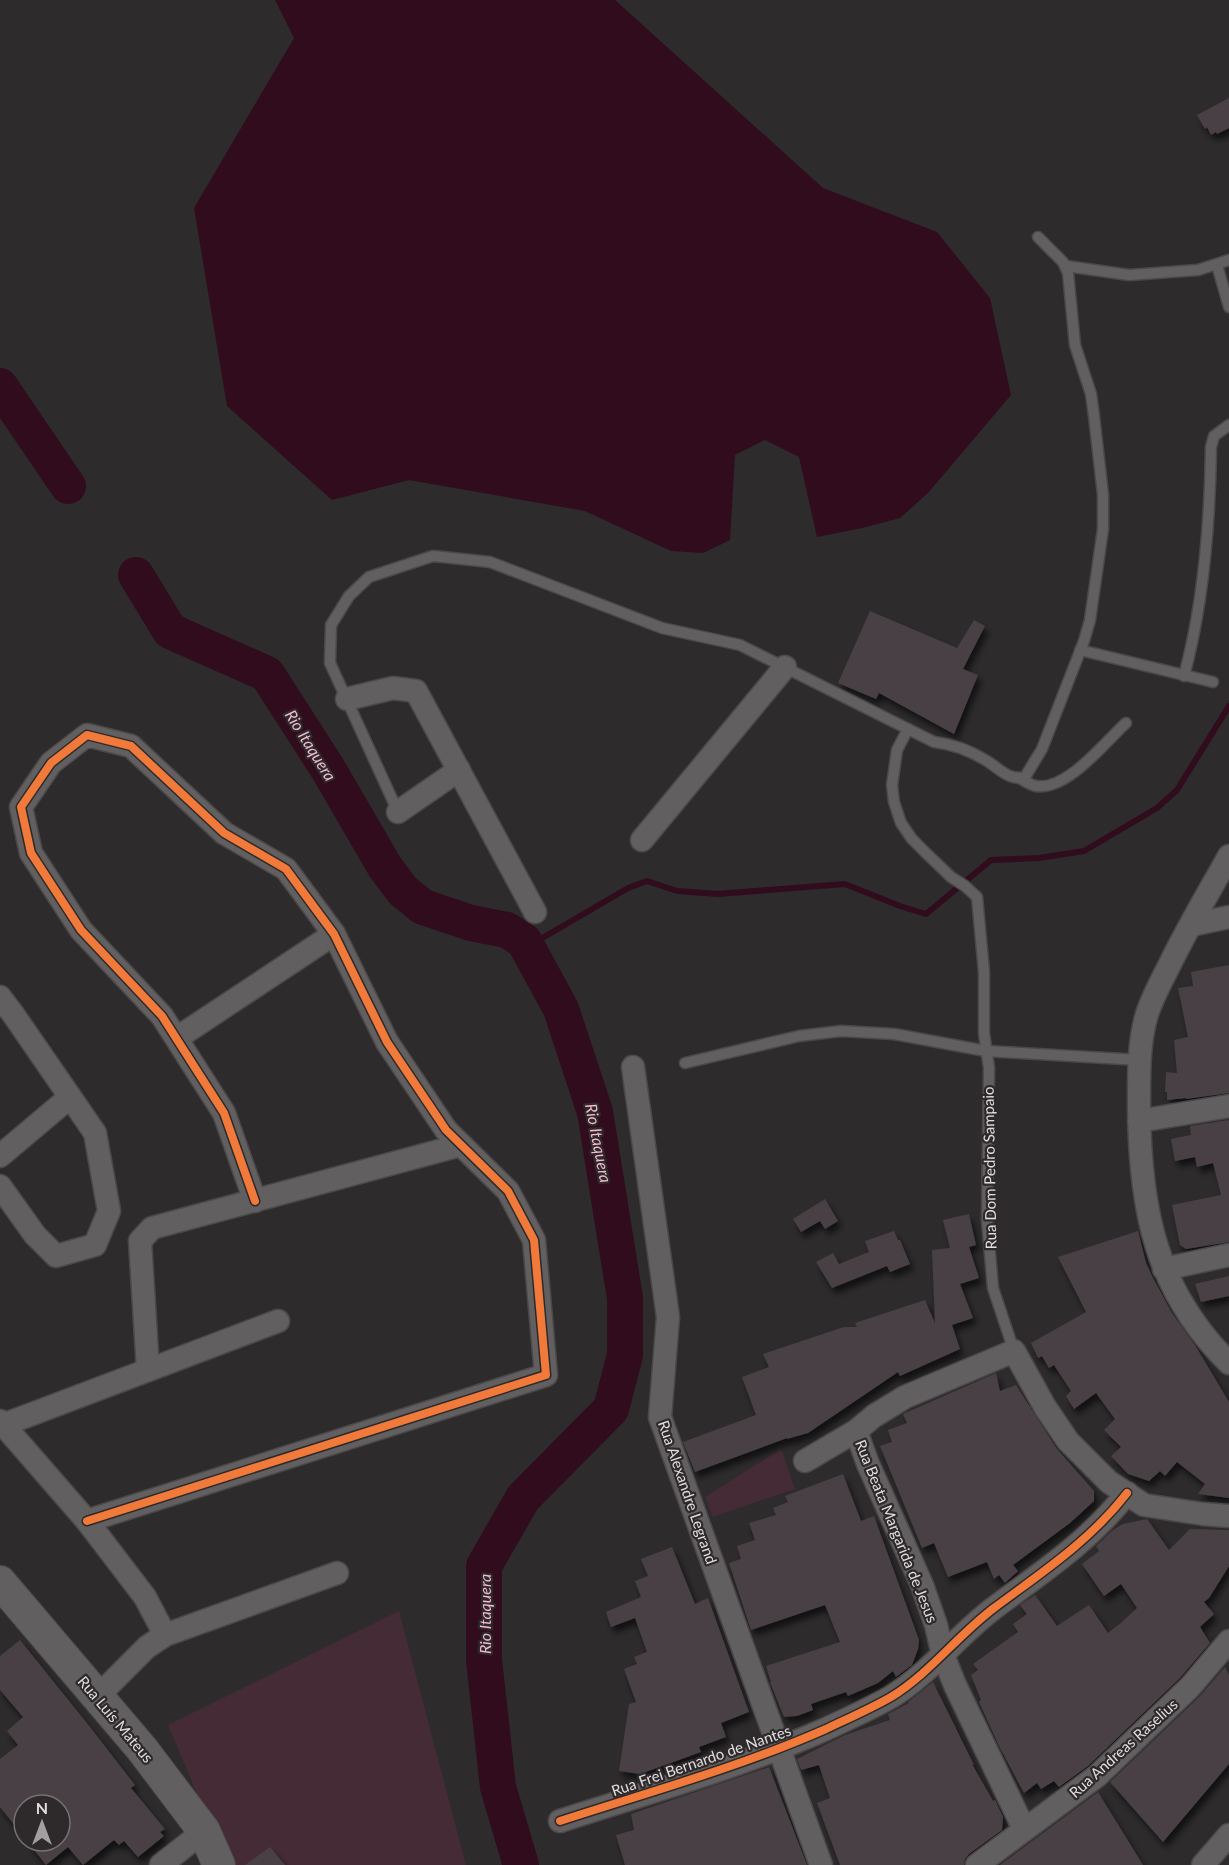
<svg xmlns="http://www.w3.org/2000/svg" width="1229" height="1865" font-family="Lato,sans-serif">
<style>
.green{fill:#452b36}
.water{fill:#300c1d}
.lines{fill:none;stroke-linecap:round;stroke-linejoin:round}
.stream{stroke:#300c1d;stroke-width:6}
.river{stroke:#300c1d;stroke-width:36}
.building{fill:#494044;filter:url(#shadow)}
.lane-casing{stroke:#4a4849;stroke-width:13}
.street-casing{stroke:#4a4849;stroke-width:25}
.secondary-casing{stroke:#4a4849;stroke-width:34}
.lane{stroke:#615f60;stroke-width:10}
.street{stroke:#615f60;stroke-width:22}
.secondary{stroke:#615f60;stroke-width:32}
.cycleway-casing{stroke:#2e2a2b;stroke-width:11}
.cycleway{stroke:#f17a3a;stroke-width:8}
.labels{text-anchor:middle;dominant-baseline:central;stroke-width:4.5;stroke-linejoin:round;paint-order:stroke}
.street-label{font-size:15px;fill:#e1dddf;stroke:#2e2a2b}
.water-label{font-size:16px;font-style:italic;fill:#f7b9d1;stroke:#2e2a2b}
</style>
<defs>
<filter id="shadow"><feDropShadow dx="3.5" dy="6" stdDeviation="3" flood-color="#0009"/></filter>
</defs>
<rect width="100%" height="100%" fill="#2d2b2c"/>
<g class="green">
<path d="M 781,1449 L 795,1489 L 713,1517 L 705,1497 Z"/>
<path d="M 399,1611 L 466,1865 L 227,1865 L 168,1725 Z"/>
</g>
<path class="water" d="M 275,0 L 615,0 L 823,188 L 937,232 L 990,298 L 1011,395 L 928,493 L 900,518 L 862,528 L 817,537 L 799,457 L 765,440 L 735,455 L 730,540 L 703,553 L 671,551 L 585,511 L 409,480 L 332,500 L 227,406 L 194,208 L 294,38 Z"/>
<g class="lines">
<path class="stream" d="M 527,947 L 628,888 L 647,881 L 677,891 L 718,894 L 845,884 L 900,906 L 926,914 L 991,860 L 1039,858 L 1084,851 L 1157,808 L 1177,790 L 1229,706"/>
<g class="river">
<path d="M 0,386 L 68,486"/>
<path d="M 136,575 L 170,631 L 267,674 L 328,769 L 385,867 L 403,891 L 423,907 L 471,923 L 507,930 L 524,941 L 561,1009 L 595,1112 L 625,1298 L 625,1355 L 611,1409 L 523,1498 L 484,1566 L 484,1660 L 498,1787 L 521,1865"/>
</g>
</g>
<g class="building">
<path d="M 1229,98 L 1229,128 L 1217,134 L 1216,132 L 1211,135 L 1207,127 L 1205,129 L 1197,115 Z"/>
<path d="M 870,611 L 957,648 L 974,620 L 985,626 L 963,669 L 978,675 L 954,734 L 879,693 L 876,699 L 838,683 Z"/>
<path d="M 1229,965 L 1229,1093 L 1186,1099 L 1186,1098 L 1167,1100 L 1167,1092 L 1165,1092 L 1166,1072 L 1177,1073 L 1174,1040 L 1188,1037 L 1178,988 L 1193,986 L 1191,972 Z"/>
<path d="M 1229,1120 L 1229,1242 L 1186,1249 L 1180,1245 L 1172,1205 L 1221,1195 L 1213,1163 L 1197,1167 L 1195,1157 L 1175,1161 L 1171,1139 L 1191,1135 L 1190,1126 Z"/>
<path d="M 825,1199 L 838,1221 L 825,1229 L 820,1221 L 801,1232 L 793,1219 Z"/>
<path d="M 969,1214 L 976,1245 L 969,1247 L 979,1278 L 960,1284 L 973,1318 L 952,1325 L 960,1349 L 900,1376 L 898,1372 L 808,1433 L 787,1439 L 787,1438 L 695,1472 L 683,1442 L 756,1415 L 742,1377 L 769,1367 L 763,1354 L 844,1327 L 857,1327 L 855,1323 L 925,1300 L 935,1323 L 932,1250 L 950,1248 L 943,1220 Z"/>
<path d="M 894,1231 L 898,1240 L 900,1240 L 910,1264 L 890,1272 L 887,1266 L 832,1288 L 816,1262 L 833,1253 L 839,1264 L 869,1252 L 865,1241 Z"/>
<path d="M 1138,1231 L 1146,1263 L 1153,1278 L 1172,1313 L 1195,1345 L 1229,1402 L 1229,1498 L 1198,1494 L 1205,1484 L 1177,1462 L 1165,1476 L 1160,1471 L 1149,1481 L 1128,1474 L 1111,1456 L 1121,1447 L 1104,1430 L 1115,1419 L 1096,1393 L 1074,1409 L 1066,1396 L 1071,1391 L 1054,1365 L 1049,1368 L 1042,1356 L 1038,1358 L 1031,1343 L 1086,1312 L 1058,1257 Z"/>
<path d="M 1229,1276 L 1229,1296 L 1201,1302 L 1195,1284 Z"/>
<path d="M 996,1373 L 1000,1391 L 1016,1385 L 1057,1449 L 1094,1491 L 1094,1501 L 1070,1523 L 1013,1565 L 1018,1571 L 1005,1583 L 999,1575 L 994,1579 L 987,1562 L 948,1577 L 934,1543 L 922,1548 L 880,1446 L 892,1442 L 888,1430 L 907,1423 L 903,1414 Z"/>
<path d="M 843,1474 L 861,1521 L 874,1516 L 919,1640 L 918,1649 L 912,1665 L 896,1677 L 893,1671 L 878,1683 L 848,1696 L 846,1692 L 811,1704 L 813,1710 L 797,1716 L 784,1717 L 770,1682 L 771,1682 L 766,1666 L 840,1642 L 825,1605 L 751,1630 L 729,1563 L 741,1559 L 737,1546 L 755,1540 L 749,1523 L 776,1515 L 773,1508 L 788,1502 L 785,1496 Z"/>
<path d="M 1147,1519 L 1169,1550 L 1190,1529 L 1229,1530 L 1229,1566 L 1209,1598 L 1204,1602 L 1214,1614 L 1200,1627 L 1210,1643 L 1180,1678 L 1088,1766 L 1059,1787 L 1054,1781 L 1041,1789 L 1037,1783 L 1024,1793 L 999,1746 L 979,1702 L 981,1700 L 971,1675 L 978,1670 L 973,1664 L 1018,1632 L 1013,1624 L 1027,1614 L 1020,1605 L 1035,1595 L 1057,1626 L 1089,1605 L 1108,1633 L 1122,1622 L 1137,1608 L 1121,1584 L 1104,1596 L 1082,1564 L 1099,1551 L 1096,1546 L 1113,1530 L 1123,1524 Z"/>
<path d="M 672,1547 L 695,1604 L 708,1598 L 749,1712 L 721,1723 L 726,1737 L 699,1747 L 701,1752 L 640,1774 L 619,1771 L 629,1704 L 636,1702 L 624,1669 L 637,1664 L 634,1657 L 647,1652 L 635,1618 L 611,1627 L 606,1612 L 641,1597 L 635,1581 L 648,1576 L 641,1559 Z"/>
<path d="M 20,1640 L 90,1727 L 135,1785 L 131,1788 L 165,1829 L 160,1832 L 164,1836 L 138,1857 L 124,1841 L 119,1845 L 114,1840 L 83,1865 L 68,1847 L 46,1865 L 27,1841 L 60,1841 L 60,1805 L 24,1805 L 24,1837 L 0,1807 L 0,1759 L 18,1745 L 7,1731 L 23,1717 L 0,1690 L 0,1656 Z"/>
<path d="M 1225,1667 L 1229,1675 L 1229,1764 L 1163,1842 L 1110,1782 L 1199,1697 Z"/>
<path d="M 933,1682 L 974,1765 L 972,1764 L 993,1801 L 995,1800 L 1003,1817 L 1002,1830 L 969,1854 L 965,1859 L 964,1865 L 840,1865 L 817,1803 L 830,1798 L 819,1765 L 801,1770 L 797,1759 L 845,1735 L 890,1720 L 888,1714 L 909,1703 L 908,1702 Z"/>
<path d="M 769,1767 L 807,1865 L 625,1865 L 616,1835 L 634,1830 L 631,1814 Z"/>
<path d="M 1098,1792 L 1143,1865 L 1000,1865 Z"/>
<path d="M 270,1847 L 285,1865 L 245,1865 Z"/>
</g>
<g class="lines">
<defs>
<g id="lane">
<path d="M 1217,265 L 1229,307"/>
<path d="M 1066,266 L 1129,275 L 1198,270 L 1229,260"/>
<path d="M 1080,650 L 1213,682"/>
<path d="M 1184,676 C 1204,602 1210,524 1211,447 L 1214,436 L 1229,425"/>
<path d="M 908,729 L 897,750 L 892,785 L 894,802 L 901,823 L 912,839 L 926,853 L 951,877 L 965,886 L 977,897 L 984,972 L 984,1033 L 989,1068 L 987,1220 L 993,1288 L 1014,1351"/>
<path d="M 1019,778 C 1025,781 1030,785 1036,786 C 1067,791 1105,742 1126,723"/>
<path d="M 398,812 L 330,663 L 331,625 L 349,596 L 369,577 L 433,556 L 490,562 L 662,628 L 740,645 L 934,742 C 952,744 971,751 987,761 C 1000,769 1009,781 1025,777 L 1042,749 L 1084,641 L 1090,620 L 1103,529 L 1103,495 L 1094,416 L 1091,394 L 1075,345 L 1068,273 L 1063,262 L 1038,237"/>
<path d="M 685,1063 L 799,1036 L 841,1031 L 894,1034 L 986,1051 L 1140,1060"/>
</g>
<g id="street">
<path d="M 347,699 L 393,688 L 416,691 L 535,912"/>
<path d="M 398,812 L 459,770"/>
<path d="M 642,840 L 785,667"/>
<path d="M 1229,856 C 1209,892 1188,927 1170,964 C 1162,980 1153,996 1147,1014 C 1138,1044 1139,1077 1139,1109 C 1140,1208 1155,1290 1229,1363"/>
<path d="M 1191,925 L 1229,917"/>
<path d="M 0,997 L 13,1014 L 95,1133 L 109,1211 L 95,1245 L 56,1256 L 35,1235 L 0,1186"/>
<path d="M 177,1038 L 334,934"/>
<path d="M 633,1067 L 668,1317 L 660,1417 L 821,1865"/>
<path d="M 1139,1121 L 1229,1106"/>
<path d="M 0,1156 L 70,1097"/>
<path d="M 1164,1269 L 1229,1255"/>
<path d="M 148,1370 L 140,1241 L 152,1228 L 461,1145"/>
<path d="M 0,1421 L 87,1521 L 145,1597 L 165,1635"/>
<path d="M 3,1425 L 278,1321"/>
<path d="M 856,1431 L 868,1464 L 922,1585 L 936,1625 L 943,1655 L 955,1685 L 1024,1829"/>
<path d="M 805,1461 L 856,1431 L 874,1416 L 905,1397 L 1014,1351 L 1045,1407 L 1068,1441 L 1109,1482 L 1144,1505 L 1203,1514 L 1229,1516"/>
<path d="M 87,1521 L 546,1375 L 534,1240 L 508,1191 L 446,1130 L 387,1042 L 334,934 L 286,869 L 224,833 L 131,746 L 87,735 L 51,763 L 21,807 L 31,853 L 81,930 L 162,1016 L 224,1113 L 255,1201"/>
<path d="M 97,1697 L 147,1647 L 165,1635 L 337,1573"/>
<path d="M 560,1821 C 649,1792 740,1767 826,1729 C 847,1719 870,1709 891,1697 C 930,1673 957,1636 994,1608 C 1041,1573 1090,1541 1127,1493"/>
<path d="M 161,1865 L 204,1831"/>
<path d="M 977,1865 L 1097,1776 L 1190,1687 L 1229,1641"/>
<path d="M 1203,1865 L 1229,1835"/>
</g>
<path id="secondary" d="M 0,1582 L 142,1749 L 204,1831 L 219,1865"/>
</defs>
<use href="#lane" class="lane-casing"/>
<use href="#street" class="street-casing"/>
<use href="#secondary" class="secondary-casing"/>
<use href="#lane" class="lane"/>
<use href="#street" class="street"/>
<use href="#secondary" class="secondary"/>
<defs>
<g id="cycleway">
<path d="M 87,1521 L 546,1375 L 534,1240 L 508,1191 L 446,1130 L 387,1042 L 334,934 L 286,869 L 224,833 L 131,746 L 87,735 L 51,763 L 21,807 L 31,853 L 81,930 L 162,1016 L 224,1113 L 255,1201"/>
<path d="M 560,1821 C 649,1792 740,1767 826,1729 C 847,1719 870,1709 891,1697 C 930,1673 957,1636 994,1608 C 1041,1573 1090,1541 1127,1493"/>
</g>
</defs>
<use href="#cycleway" class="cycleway-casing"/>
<use href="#cycleway" class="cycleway"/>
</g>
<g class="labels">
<g class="street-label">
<text transform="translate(989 1168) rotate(-91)">Rua Dom Pedro Sampaio</text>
<text transform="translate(688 1492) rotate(71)">Rua Alexandre Legrand</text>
<text transform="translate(897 1531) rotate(68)">Rua Beata Margarida de Jesus</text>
<text transform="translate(116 1719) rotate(50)">Rua Luís Mateus</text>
<text transform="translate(1123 1748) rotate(-42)">Rua Andreas Raselius</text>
<text transform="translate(701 1760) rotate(-19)">Rua Frei Bernardo de Nantes</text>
</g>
<g class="water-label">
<text transform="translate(311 745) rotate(58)">Rio Itaquera</text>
<text transform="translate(599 1143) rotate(79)">Rio Itaquera</text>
<text transform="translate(484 1614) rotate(-90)">Rio Itaquera</text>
</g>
</g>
<g transform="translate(42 1823)"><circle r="28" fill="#2e2a2b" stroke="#767273" stroke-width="1.5"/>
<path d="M0-4.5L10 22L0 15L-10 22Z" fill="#a29fa0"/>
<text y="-9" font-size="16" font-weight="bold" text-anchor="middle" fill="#e1dddf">N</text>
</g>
</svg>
